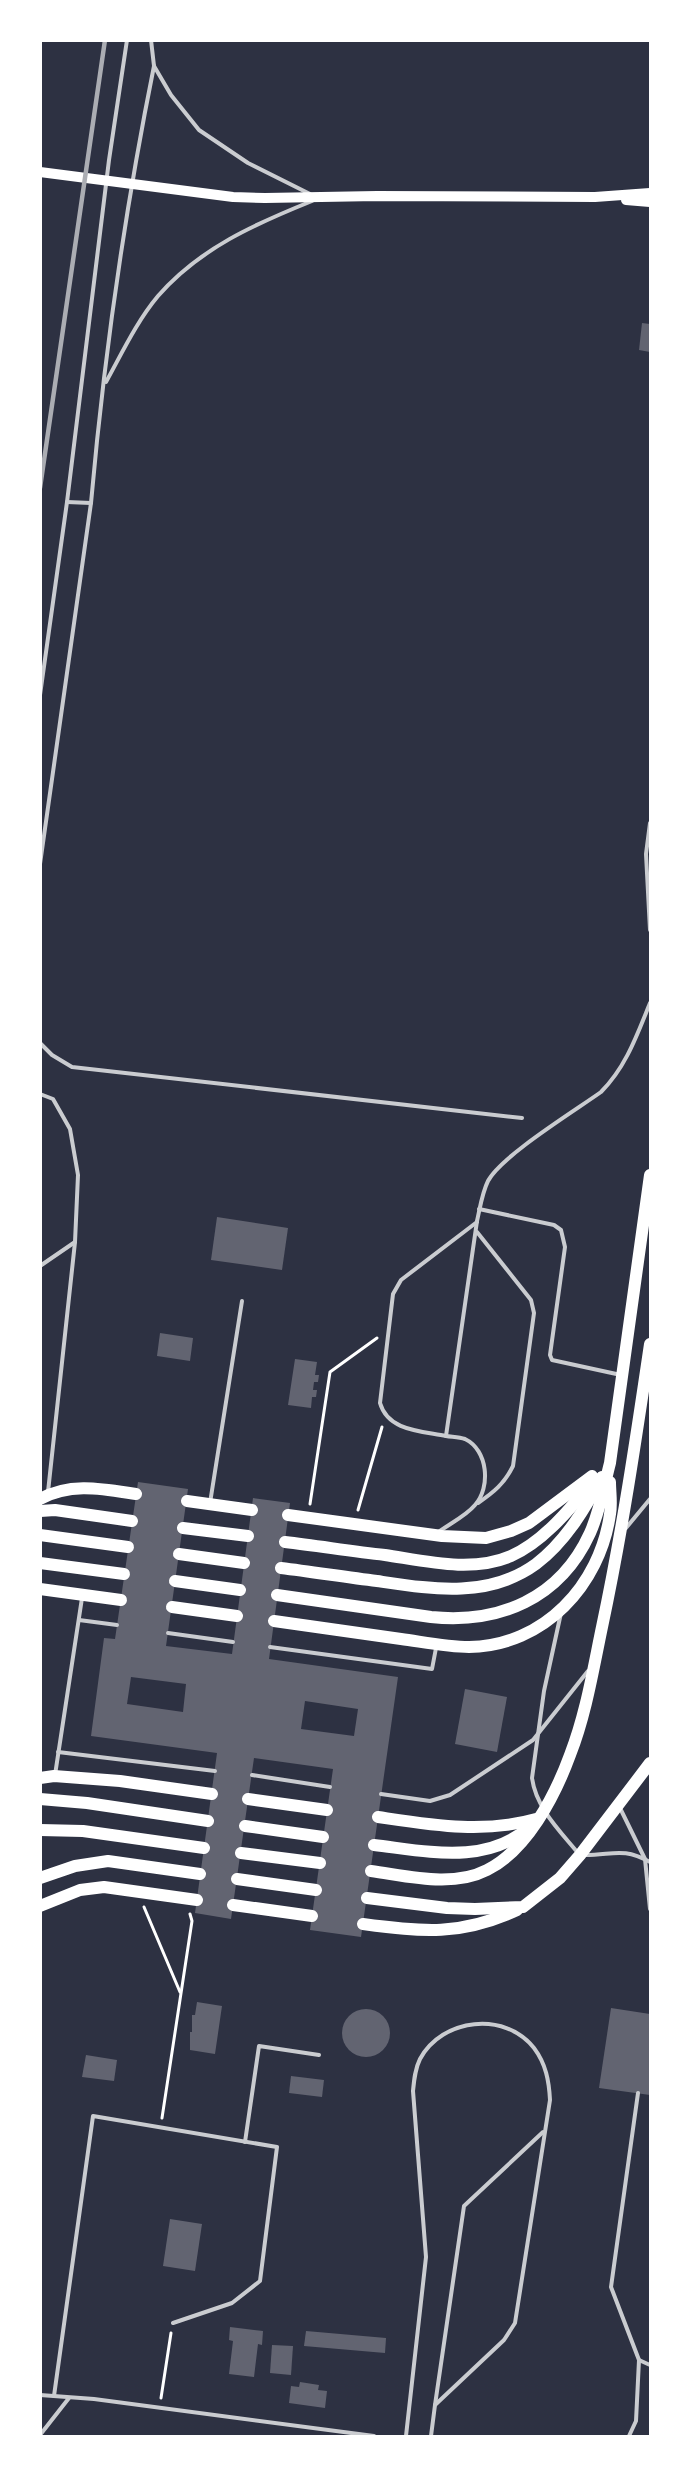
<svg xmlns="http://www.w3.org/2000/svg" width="691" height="2477" font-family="'Noto Sans',sans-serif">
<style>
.building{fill:#626471;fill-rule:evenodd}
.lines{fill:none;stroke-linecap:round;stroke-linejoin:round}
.path{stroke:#fff;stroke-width:3}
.service{stroke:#caccd0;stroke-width:4}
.secondary{stroke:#fff;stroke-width:10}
.trunk{stroke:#fff;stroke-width:12}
.rail{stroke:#abadb3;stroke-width:4.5}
</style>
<rect width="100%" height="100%" fill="#2d3142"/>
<g class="building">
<path d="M 642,323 L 650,324 L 650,352 L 639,350 Z"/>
<path d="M 217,1217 L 288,1228 L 282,1270 L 211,1260 Z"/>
<path d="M 160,1333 L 193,1338 L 190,1361 L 157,1356 Z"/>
<path d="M 295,1359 L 317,1362 L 315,1375 L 319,1375 L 318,1382 L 314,1382 L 313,1390 L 317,1390 L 316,1397 L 312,1397 L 311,1408 L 288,1405 Z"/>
<path d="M 138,1482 L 188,1489 L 166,1646 L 232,1654 L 253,1498 L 290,1503 L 269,1659 L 398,1677 L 361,1937 L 310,1930 L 333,1769 L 254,1758 L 231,1919 L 195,1913 L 217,1753 L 91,1736 L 104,1638 L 115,1639 ZM 131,1677 L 186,1684 L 183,1712 L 127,1704 ZM 305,1701 L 358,1709 L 354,1736 L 301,1729 Z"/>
<path d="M 465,1689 L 507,1697 L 497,1752 L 455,1744 Z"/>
<path d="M 197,2002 L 222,2006 L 215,2054 L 190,2050 L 190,2032 L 192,2032 L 192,2015 L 195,2015 Z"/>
<path d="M 611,2008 L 650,2014 L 650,2095 L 599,2088 Z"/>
<circle cx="366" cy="2033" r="24"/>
<path d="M 86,2055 L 117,2060 L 114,2081 L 82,2077 Z"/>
<path d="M 291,2076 L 324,2080 L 322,2097 L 289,2093 Z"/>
<path d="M 170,2219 L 202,2224 L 195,2271 L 163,2266 Z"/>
<path d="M 230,2327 L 263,2331 L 262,2345 L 258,2344 L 254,2377 L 229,2374 L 233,2341 L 229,2340 Z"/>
<path d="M 306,2331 L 386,2338 L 385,2353 L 304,2346 Z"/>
<path d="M 272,2345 L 293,2346 L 291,2375 L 270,2373 Z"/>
<path d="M 300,2382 L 319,2385 L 318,2390 L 327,2391 L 325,2408 L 289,2403 L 291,2386 L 299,2387 Z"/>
</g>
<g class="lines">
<g class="path">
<path d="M 310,1504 L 330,1372 L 377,1338"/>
<path d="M 358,1510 L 382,1427"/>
<path d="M 144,1907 L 180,1992"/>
<path d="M 162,2118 L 192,1921 L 190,1914"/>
<path d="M 161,2398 L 171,2333"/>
</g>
<g class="service">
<path d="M 151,40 L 154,66 L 171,95 L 199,130 L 248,163 L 310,194"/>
<path d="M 106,382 C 122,353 137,321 158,296 C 200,248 255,224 312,201"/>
<path d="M 67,502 L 91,503"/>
<path d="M 40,695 L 67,502 L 109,160 L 127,40"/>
<path d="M 650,823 L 646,854 L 650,930"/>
<path d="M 40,864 L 91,503 C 104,357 125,210 154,66"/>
<path d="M 40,1043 L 52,1055 L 72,1067 L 522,1118"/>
<path d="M 40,1094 L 53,1099 L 70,1129 L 78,1175 L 75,1242 L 48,1492"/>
<path d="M 479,1209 L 554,1225 L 561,1230 L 565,1247 L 550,1355 L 552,1360 L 621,1375"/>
<path d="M 477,1232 L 531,1300 L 534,1313 L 513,1466 C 504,1484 494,1492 478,1503"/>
<path d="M 40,1266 L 75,1242"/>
<path d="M 446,1436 C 421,1431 388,1431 380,1403 L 393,1294 L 401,1280 L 477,1222"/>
<path d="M 210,1503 L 242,1301"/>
<path d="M 626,1528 L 650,1499"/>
<path d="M 437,1533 C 449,1524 466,1516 475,1505 C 491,1487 488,1450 465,1439 C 459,1437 452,1437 446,1436 L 477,1221 C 480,1208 482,1193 488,1181 C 501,1156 576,1110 601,1092 C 626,1067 637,1035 650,1003"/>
<path d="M 561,1613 L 544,1691 L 532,1778 C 536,1808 560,1831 578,1853"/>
<path d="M 79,1620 L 117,1625"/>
<path d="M 168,1633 L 233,1642"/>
<path d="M 270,1647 L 432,1669 L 436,1648"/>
<path d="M 58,1752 L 215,1771"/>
<path d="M 55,1775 L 82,1598"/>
<path d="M 252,1775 L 330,1787"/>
<path d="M 381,1794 L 430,1801 L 450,1795 L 533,1740 L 588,1671"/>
<path d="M 620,1808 L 645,1859 L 650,1909"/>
<path d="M 585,1855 C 614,1855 622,1847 650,1862"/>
<path d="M 245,2142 L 259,2046 L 319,2055"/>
<path d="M 639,2360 L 650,2365"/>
<path d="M 40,2395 L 94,2399 L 374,2436"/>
<path d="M 54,2396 L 93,2116 L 277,2147 L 260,2281 L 232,2303 L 173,2323"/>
<path d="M 435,2405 L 464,2206 L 543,2132"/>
<path d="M 40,2435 L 69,2398"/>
<path d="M 406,2436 L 426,2257 L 413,2091 C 414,2080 415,2069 420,2059 C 442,2018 505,2011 534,2048 C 546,2064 549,2081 550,2100 L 515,2323 L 504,2340 L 435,2405 L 431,2436"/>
<path d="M 629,2436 L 636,2421 L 639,2360 L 611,2287 L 638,2093"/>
</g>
<g class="secondary">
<path d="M 40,172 L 233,197 L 265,198 L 377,196 L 595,197 L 650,193"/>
<path d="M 626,200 L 650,202"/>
</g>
<g class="trunk">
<path d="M 40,1499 C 71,1482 103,1489 136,1494"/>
<path d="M 187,1501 L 252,1510"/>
<path d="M 40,1511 L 55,1510 L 132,1521"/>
<path d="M 288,1515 L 442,1536 L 486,1538 L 511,1531 L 529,1523 L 592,1476"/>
<path d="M 183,1528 L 248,1536"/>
<path d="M 40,1535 L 128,1547"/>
<path d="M 285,1542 C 318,1546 351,1551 385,1555 C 425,1561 472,1573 511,1556 C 545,1541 572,1506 595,1479"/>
<path d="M 179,1554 L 244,1563"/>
<path d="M 40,1563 L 124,1574"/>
<path d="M 281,1568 C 313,1572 345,1577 377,1581 C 431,1589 488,1599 536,1564 C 565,1542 585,1509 602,1477"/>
<path d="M 175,1581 L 240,1590"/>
<path d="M 40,1589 L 121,1600"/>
<path d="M 277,1595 L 431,1617 C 499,1624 560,1599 590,1533 C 600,1511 604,1486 610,1463 L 650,1175"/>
<path d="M 172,1607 L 237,1616"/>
<path d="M 274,1621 C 316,1627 359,1633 401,1639 C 423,1642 447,1647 469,1647 C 544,1646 600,1585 610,1514 C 612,1504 610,1492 610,1482"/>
<path d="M 40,1778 L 54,1776 L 120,1781 L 212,1794"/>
<path d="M 40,1799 L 87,1803 L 208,1821"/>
<path d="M 248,1799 L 327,1810"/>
<path d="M 378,1817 C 432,1825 483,1834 536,1819"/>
<path d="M 245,1826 L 323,1837"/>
<path d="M 40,1830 L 83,1831 L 204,1848"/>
<path d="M 374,1845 C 426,1851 488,1866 530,1826"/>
<path d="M 241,1853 L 320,1863"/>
<path d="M 371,1871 C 408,1876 452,1888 487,1870 C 527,1850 555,1796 570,1755 C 586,1714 593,1670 602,1627 C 622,1533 636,1439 650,1344"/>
<path d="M 40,1878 L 75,1866 L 108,1861 L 200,1874"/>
<path d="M 237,1879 L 316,1890"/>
<path d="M 367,1898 L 447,1908 L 475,1909 L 523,1907 L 560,1878 L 580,1855 L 650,1763"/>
<path d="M 233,1905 L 312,1916"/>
<path d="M 40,1906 L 80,1890 L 104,1887 L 197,1900"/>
<path d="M 363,1924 C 422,1932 461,1936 517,1910"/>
</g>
<path class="rail" d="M 40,488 L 105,40"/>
</g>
<rect width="691" height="2477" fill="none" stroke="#ffffff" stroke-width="84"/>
</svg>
